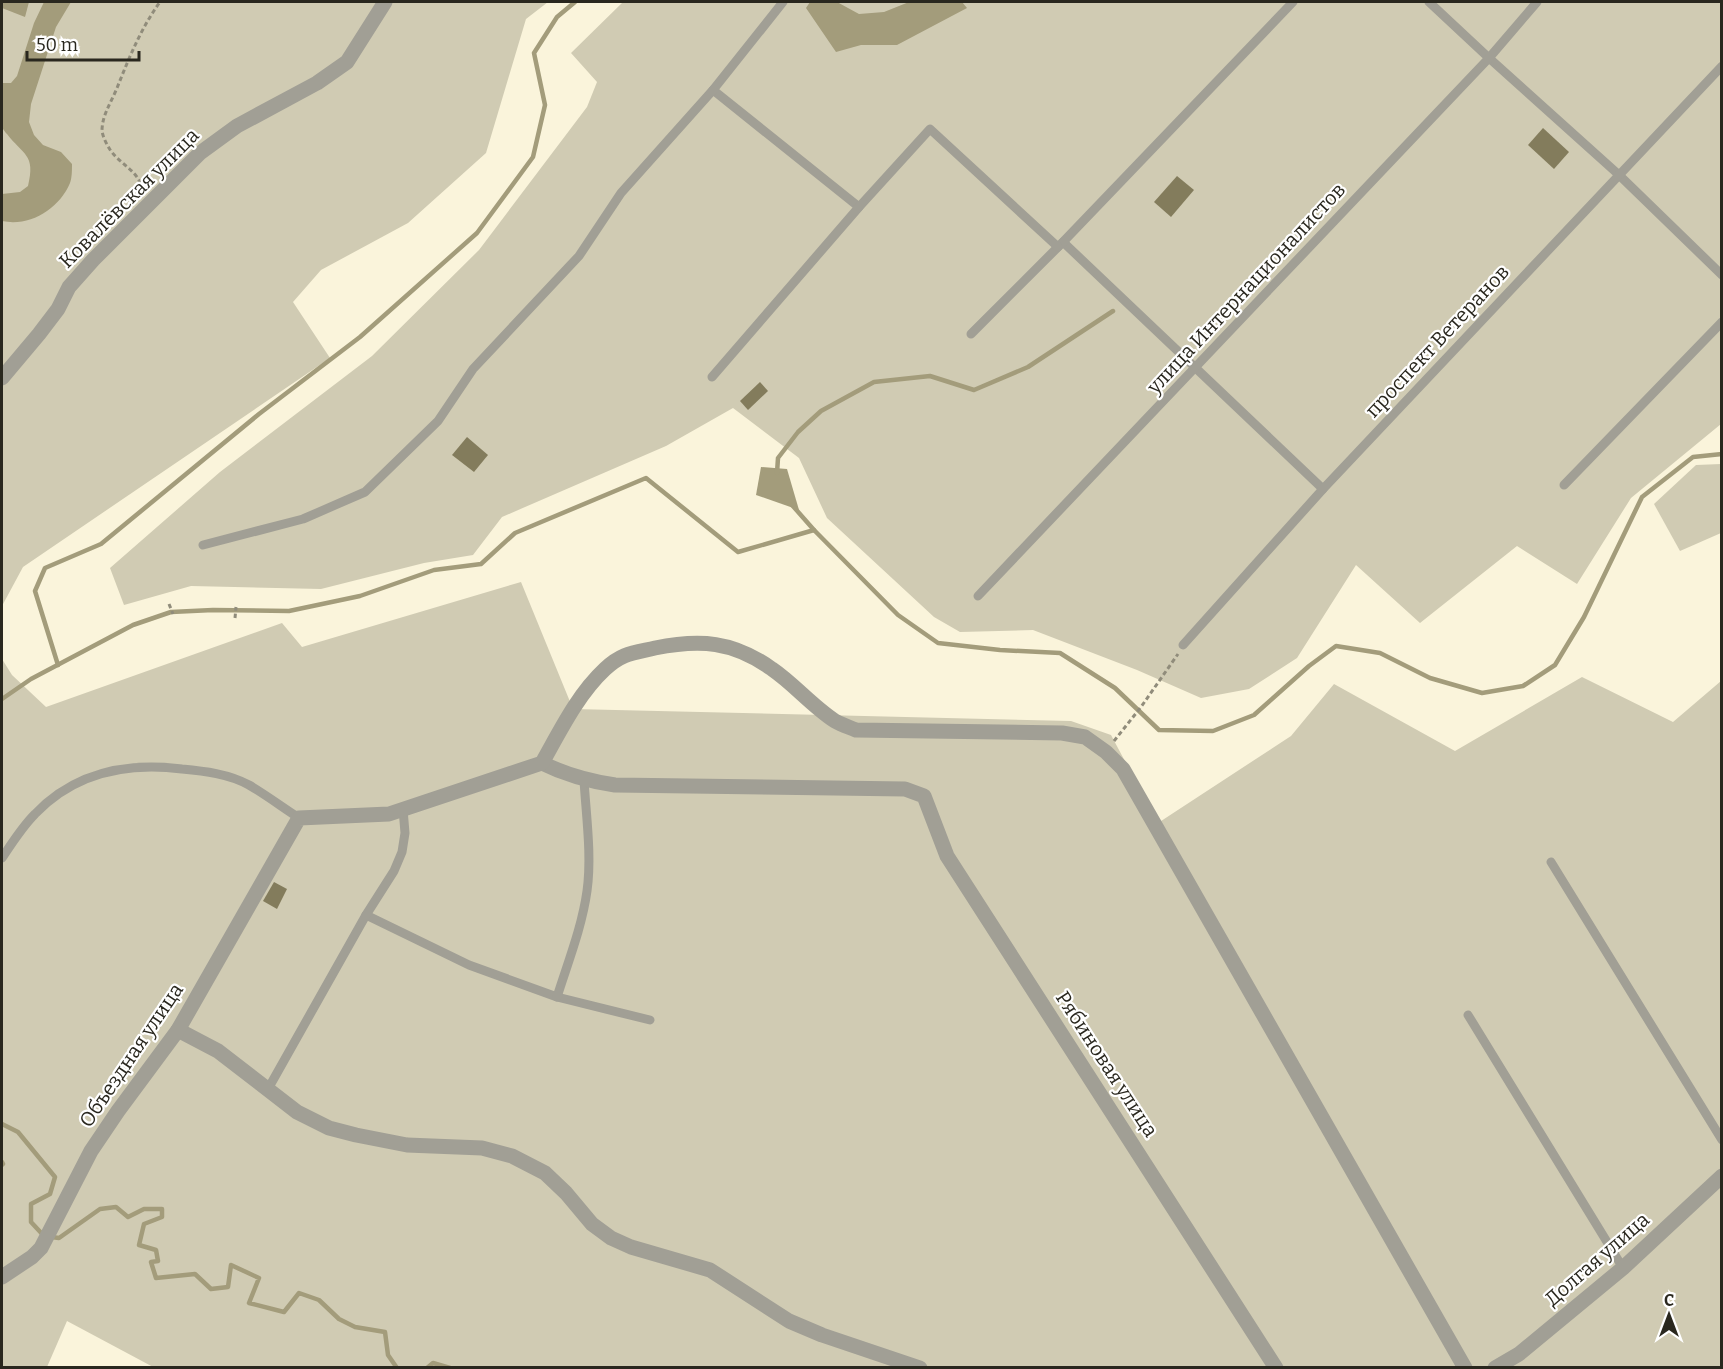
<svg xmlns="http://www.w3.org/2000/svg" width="1723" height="1369" font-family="Bitter,serif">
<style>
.green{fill:#d0cbb3}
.water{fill:#a39c7b}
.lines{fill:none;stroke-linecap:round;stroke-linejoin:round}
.stream{stroke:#a39c7b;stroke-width:4.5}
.building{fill:#837c5c}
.path{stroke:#908c7b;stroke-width:3;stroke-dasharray:4.5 3;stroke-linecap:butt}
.service{stroke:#a19f95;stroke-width:9}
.minor{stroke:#a19f95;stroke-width:15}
.labels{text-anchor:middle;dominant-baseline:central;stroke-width:4.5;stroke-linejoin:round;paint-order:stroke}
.street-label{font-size:20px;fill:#29271e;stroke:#fff}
</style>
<rect width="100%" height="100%" fill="#faf4db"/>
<g class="green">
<path d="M 2,2 L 548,2 L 526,19 L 486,153 L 408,223 L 321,270 L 293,302 L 330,358 L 23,567 L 2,606 Z"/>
<path d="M 623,2 L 1721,2 L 1721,424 L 1631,498 L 1577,584 L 1517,546 L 1420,623 L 1356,565 L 1297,658 L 1249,689 L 1201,698 L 1137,670 L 1033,630 L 960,632 L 934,617 L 827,518 L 799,458 L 733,408 L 666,446 L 502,517 L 473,555 L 424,563 L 321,589 L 191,586 L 124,605 L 110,568 L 220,472 L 372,356 L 479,250 L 587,107 L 597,82 L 571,53 Z"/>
<path d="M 1721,464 L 1721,533 L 1680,551 L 1654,504 L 1696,465 Z"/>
<path d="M 521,582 L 573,709 L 1071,721 L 1111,735 L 1158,823 L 1291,736 L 1334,684 L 1455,751 L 1582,677 L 1673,722 L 1721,681 L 1721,1367 L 155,1368 L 67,1321 L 47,1367 L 2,1367 L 2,659 L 12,675 L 46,707 L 282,623 L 302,647 Z"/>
</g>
<g class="water">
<path d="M 2,2 L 29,2 L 25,17 L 2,8 Z"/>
<path d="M 44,2 L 71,2 L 56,27 L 31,104 L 29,122 L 34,135 L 43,145 L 61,152 L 72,164 C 72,170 72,178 70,183 C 59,209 30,227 2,221 L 2,194 L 20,192 L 28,186 C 36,154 23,155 7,134 C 5,132 2,128 2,126 C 0,113 1,96 2,83 L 11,83 L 17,76 L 34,23 Z"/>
<path d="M 810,2 L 837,2 L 859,14 L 884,12 L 909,2 L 962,2 L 967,8 L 897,45 L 861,45 L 836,52 L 806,8 Z"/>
<path d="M 761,467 L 787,469 L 799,510 L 756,495 Z"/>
</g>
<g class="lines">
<g class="stream">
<path d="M 777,473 L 778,458 L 798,432 L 821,411 L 874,382 L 930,376 L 974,390 L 1028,367 L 1113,311"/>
<path d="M 792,505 L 814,530"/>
<path d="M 58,665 L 35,591 L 45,568 L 101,544 L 259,414 L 360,337 L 477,233 L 533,157 L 545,105 L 534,53 L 557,17 L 575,2"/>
<path d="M 2,699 L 31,679 L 133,625 L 171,612 L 213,610 L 289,611 L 360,596 L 434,570 L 481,564 L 515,533 L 646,478 L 738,552 L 814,530 L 898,615 L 938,643 L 1000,650 L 1060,653 L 1115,688 L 1159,730 L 1213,731 L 1254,715 L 1309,666 L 1336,646 L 1380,653 L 1430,678 L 1482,693 L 1523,686 L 1555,665 L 1584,617 L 1642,497 L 1693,457 L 1722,454"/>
<path d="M 2,1124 L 18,1132 L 55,1177 L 50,1194 L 31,1204 L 31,1222 L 44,1236 L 59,1238 L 100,1209 L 116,1207 L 128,1217 L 144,1209 L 162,1209 L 162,1217 L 144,1224 L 139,1245 L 156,1250 L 158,1261 L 151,1262 L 156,1278 L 195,1274 L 211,1289 L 228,1287 L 231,1265 L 259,1278 L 249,1303 L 284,1312 L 299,1293 L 319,1300 L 339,1319 L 355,1327 L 385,1332 L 388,1355 L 397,1368"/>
<path d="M 2,1162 L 3,1164 L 2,1165"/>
<path d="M 427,1368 L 433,1363 L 450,1368"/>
</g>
</g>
<g class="building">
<path d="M 1543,128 L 1569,152 L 1554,169 L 1528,145 Z"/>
<path d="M 1177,176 L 1194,190 L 1171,217 L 1154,202 Z"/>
<path d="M 760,382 L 768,391 L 748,410 L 740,401 Z"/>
<path d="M 467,437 L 488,455 L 474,472 L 452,455 Z"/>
<path d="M 274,882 L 287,889 L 277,909 L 263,901 Z"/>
</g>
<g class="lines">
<g class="path">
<path d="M 142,191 C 141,171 118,164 109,148 C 106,143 103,137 102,131 C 102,115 111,103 117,88 C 129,58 141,28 160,2"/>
<path d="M 169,604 L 173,614"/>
<path d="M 235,618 L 236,607"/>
<path d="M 1114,741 L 1141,707 L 1178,654"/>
</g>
<g class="service">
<path d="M 1429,2 L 1489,58 L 1618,174 L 1722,275"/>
<path d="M 713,90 L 859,207"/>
<path d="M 1063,242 L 1323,489"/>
<path d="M 971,334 L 1063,242 L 1293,2"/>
<path d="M 712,377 L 859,207 L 930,129 L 1058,247"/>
<path d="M 1564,485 L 1722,322"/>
<path d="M 203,545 L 303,519 L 365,492 L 438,421 L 473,369 L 579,256 L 621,193 L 713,90 L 783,2"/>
<path d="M 978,596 L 1489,58 L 1537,2"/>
<path d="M 1183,645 L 1323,489 L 1722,66"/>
<path d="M 2,858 C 12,843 22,827 35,814 C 75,772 126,762 182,769 C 204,771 229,774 249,785 C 266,795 282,807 299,818"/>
<path d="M 1551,862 L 1722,1140"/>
<path d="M 366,915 L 469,965 L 557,997 L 650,1020"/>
<path d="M 557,997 C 568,962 582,927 587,891 C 592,856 586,815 584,780"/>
<path d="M 1468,1015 L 1623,1268"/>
<path d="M 268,1089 L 366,915 L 394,871 L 402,852 L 405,833 L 403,809"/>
</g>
<g class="minor">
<path d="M 2,378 L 39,334 L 58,309 L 69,287 L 93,260 L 200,153 L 237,126 L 317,83 L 347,62 L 385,2"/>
<path d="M 542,763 C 566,775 588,781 615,785 L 905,789 L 924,796 L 947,856 L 1276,1368"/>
<path d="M 178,1030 L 218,1051 L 297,1112 L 329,1128 L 356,1135 L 407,1145 L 482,1148 L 512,1156 L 545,1173 L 566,1193 L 592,1224 L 611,1238 L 631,1247 L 710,1270 L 789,1321 L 822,1335 L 920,1368"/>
<path d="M 2,1277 L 32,1257 L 41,1248 L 91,1151 L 118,1111 L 178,1030 L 299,818 L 389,814 L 542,763 C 560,731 578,694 605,669 C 622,653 633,653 655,648 C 700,639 733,641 772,669 C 794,684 812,706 835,721 C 842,725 849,727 856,730 L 1062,733 L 1085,737 L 1106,752 L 1123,769 L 1465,1368"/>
<path d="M 1495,1368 L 1519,1354 L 1623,1268 L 1722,1176"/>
</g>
</g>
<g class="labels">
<g class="street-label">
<text transform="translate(129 198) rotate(-45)">Ковалёвская улица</text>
<text transform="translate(1246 288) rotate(-47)">улица Интернационалистов</text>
<text transform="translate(1437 341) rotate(-47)">проспект Ветеранов</text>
<text transform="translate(131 1055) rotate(-56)">Объездная улица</text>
<text transform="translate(1107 1064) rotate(57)">Рябиновая улица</text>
<text transform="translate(1597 1259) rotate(-41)">Долгая улица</text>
</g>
</g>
<rect width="1723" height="1369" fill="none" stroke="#29271e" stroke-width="6"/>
<g transform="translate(1669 1315)" stroke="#ffffff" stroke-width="4.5" paint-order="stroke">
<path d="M0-4.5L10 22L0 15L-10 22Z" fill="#29271e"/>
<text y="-9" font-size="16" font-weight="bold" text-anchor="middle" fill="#29271e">С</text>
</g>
<path d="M27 51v9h112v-9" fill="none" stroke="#29271e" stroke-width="3"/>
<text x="36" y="51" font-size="18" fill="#29271e" stroke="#ffffff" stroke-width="4.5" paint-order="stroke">50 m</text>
</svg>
